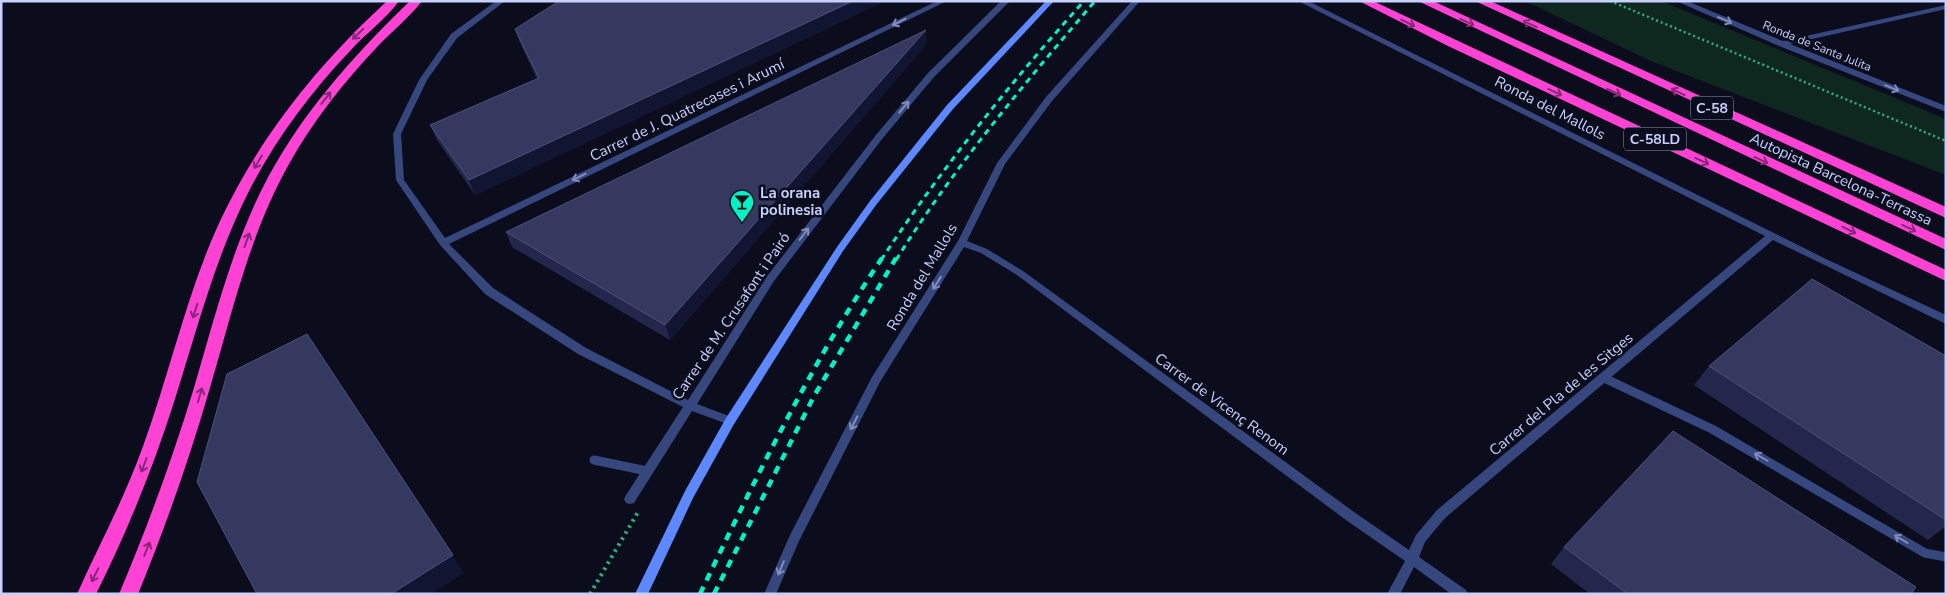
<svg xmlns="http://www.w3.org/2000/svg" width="1947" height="595" font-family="'Nunito Sans',sans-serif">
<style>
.green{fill:#0e271f}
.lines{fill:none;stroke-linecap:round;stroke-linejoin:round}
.path-far1{stroke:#2ab082;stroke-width:2.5;stroke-dasharray:2 3;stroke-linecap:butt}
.path{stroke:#2ab082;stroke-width:4;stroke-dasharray:2.5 4.5;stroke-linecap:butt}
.service{stroke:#35477d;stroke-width:9}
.minor{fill:#35477d;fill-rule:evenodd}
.secondary{fill:#5e88ff;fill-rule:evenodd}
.motorway{fill:#ff42d3;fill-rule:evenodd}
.rail-far1{stroke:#00f2c5;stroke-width:3;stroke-dasharray:6 5;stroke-linecap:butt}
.rail{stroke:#00f2c5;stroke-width:4.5;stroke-dasharray:8 7;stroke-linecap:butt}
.wall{fill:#23274c}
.shaded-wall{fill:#121531}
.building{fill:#35395f;stroke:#4c5178}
.oneway{stroke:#7e8cbe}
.oneway2{stroke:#852878}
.labels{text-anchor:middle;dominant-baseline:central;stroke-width:5;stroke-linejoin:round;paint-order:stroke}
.far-street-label{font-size:12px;fill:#c7d1ff;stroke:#0b0d1d}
.shield{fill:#0b0d1d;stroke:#8f96bb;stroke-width:1}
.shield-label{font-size:14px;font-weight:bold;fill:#c7d1ff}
.street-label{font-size:15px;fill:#c7d1ff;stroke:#0b0d1d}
.poi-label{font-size:15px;font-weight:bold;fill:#c7d1ff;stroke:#0b0d1d;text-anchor:start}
</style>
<rect width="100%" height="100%" fill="#0b0d1d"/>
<path class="green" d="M 1525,1 L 1661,1 L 1946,119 L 1946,175 L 1653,62 Z"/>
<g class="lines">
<path class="path-far1" d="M 1610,1 L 1946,141"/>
<path class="path" d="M 590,594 L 638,512"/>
<g class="service">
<path d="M 1604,378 L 1712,429 L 1925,553 L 1946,557"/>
<path d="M 594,460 L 647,471"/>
</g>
<g class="minor">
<path d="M 496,1 L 505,1 L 457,38 L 427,80 L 401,134 L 404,180 L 445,238 L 937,1 L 947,1 L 449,244 L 493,288 L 586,348 L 688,400 L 768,275 L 876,135 L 928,73 L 1001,1 L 1010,1 L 934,77 L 882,139 L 774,281 L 697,404 L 734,418 L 736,421 L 734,424 L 730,425 L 692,411 L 634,503 L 630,504 L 626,503 L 624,499 L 626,495 L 683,407 L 578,354 L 485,294 L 440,245 L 396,180 L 393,134 L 419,80 L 451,34 Z"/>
<path d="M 1132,1 L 1140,1 L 1052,101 L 1005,164 L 967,241 L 987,249 L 1023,271 L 1354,512 L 1409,550 L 1416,535 L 1437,510 L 1765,236 L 1298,1 L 1308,1 L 1828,260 L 1946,315 L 1946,324 L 1773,240 L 1445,518 L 1425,542 L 1419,557 L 1466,590 L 1468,594 L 1451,594 L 1414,567 L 1400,594 L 1387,594 L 1405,561 L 1346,520 L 1017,275 L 981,253 L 964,247 L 880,382 L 799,541 L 776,594 L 764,594 L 790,535 L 872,377 L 958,241 L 997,163 L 1046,97 Z"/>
<path d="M 1676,1 L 1687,1 L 1783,41 L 1946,5 L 1946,9 L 1790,44 L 1946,106 L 1946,112 L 1779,46 Z"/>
</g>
<path class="secondary" d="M 1046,1 L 1054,1 L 953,109 L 876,205 L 843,251 L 734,424 L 693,498 L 648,594 L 635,594 L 685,491 L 726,418 L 837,247 L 870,201 L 947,105 Z"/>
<g class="motorway">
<path d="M 387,1 L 399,1 C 385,20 365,34 349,52 C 310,93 276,139 250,189 C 215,257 197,330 174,402 C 153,468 127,532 96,594 L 77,594 C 99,545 124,499 142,449 C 167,381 183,310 210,244 C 249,150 312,70 387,1 Z"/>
<path d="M 410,1 L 422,1 C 409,18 392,31 377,47 C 344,82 313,121 289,164 C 249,235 232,314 209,391 C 189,460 165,528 138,594 L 119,594 C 147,528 172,460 193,391 C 213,324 230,254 261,191 C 297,118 352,57 410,1 Z"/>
<path d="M 1359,1 L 1373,1 L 1946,270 L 1946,281 L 1448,46 Z"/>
<path d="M 1418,1 L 1433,1 L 1946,239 L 1946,250 Z"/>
<path d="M 1475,1 L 1490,1 L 1946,207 L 1946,218 Z"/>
</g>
<g class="rail-far1">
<path d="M 881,260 C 942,168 1010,83 1084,1"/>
<path d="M 896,260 C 954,167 1024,84 1095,1"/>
</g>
<g class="rail">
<path d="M 700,594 C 755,479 811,364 882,258"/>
<path d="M 714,594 L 814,396 L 896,258"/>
</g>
</g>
<g class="wall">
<path d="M 559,1 L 885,1 L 475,195 L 437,140 L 430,125 L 537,79 L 520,43 L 515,29 Z"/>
<path d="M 926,45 L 670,340 L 512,247 L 506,232 Z"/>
<path d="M 1946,356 L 1946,526 L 1928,540 L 1694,385 L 1709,366 Z"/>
<path d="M 1564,547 L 1911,594 L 1590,594 L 1551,564 Z"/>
</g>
<g class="shaded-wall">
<path d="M 853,1 L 885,1 L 475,195 L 469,180 Z"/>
<path d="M 926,30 L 926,45 L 670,340 L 665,325 Z"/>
<path d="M 307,334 L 464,573 L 431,594 L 391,594 Z"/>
</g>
<g class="building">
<path d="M 559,1 L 853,1 L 469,180 L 430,125 L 539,78 L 515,29 Z"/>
<path d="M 926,30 L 665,325 L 506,232 Z"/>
<path d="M 1812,279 L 1946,356 L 1946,520 L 1709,366 Z"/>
<path d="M 307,334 L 453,555 L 391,594 L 257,594 L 197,482 L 227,374 Z"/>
<path d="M 1673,431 L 1916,587 L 1911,594 L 1628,594 L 1564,547 Z"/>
</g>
<defs><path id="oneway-shaft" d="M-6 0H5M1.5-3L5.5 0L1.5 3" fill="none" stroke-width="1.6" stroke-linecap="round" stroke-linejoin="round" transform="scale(1.25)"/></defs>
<g class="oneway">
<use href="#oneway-shaft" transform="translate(1725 20) rotate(23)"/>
<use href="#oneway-shaft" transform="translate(899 22) rotate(154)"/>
<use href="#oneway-shaft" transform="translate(1892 88) rotate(22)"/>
<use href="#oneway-shaft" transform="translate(904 107) rotate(-50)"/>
<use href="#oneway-shaft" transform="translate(579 177) rotate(154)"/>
<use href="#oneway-shaft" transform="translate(804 234) rotate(-53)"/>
<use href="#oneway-shaft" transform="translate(937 283) rotate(122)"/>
<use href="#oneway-shaft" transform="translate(854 423) rotate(117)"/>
<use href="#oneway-shaft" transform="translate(1761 457) rotate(-150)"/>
<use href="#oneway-shaft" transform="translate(1901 539) rotate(-149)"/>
<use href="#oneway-shaft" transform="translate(781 568) rotate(113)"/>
</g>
<g class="oneway2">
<use href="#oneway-shaft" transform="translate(1467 22) rotate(25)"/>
<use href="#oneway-shaft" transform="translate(1408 23) rotate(26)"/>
<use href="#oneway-shaft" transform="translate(1530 24) rotate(-155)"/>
<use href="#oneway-shaft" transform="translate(358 34) rotate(136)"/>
<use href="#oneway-shaft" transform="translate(1555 92) rotate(25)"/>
<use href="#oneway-shaft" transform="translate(1614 92) rotate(25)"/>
<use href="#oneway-shaft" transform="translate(1678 92) rotate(-155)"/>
<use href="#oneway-shaft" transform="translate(326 98) rotate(-52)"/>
<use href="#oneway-shaft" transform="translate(1761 160) rotate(25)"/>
<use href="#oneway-shaft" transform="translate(1702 161) rotate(25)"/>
<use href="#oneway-shaft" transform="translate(258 162) rotate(121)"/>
<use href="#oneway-shaft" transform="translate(1909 228) rotate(25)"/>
<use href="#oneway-shaft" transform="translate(1849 230) rotate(26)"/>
<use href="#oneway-shaft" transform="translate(247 240) rotate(-70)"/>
<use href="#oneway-shaft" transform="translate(195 311) rotate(108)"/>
<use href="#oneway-shaft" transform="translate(200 395) rotate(-73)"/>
<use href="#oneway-shaft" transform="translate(144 465) rotate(111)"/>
<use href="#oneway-shaft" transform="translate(147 549) rotate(-68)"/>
<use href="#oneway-shaft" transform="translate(95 575) rotate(117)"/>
</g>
<defs>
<symbol id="bar-pin" viewBox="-11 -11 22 30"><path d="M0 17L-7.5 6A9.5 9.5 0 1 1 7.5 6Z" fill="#00f2c5" stroke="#0b0d1d"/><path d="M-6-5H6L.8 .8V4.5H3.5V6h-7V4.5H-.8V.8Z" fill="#111"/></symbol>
</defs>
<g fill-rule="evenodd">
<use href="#bar-pin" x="728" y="188" width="28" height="38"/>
</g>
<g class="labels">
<g class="far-street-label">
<text transform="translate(1817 46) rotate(22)">Ronda de Santa Julita</text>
</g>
<g class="shield">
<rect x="1691" y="96.5" width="42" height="23" rx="4"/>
<rect x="1624" y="127.5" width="62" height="23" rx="4"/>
</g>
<g class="shield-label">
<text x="1712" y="108">C-58</text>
<text x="1655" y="139">C-58LD</text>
</g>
<g class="street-label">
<text transform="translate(1550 108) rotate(27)">Ronda del Mallols</text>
<text transform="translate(687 110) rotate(-26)">Carrer de J. Quatrecases i Arumí</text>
<text transform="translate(1841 179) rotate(25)">Autopista Barcelona-Terrassa</text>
<text transform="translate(922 277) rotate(-59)">Ronda del Mallols</text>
<text transform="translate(731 316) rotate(-56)">Carrer de M. Crusafont i Pairó</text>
<text transform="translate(1561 394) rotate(-40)">Carrer del Pla de les Sitges</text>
<text transform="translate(1222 404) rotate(36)">Carrer de Vicenç Renom</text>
</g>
<g class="poi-label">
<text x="760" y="193">La orana<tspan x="760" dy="17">polinesia</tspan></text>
</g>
</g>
<rect width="1947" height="595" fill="none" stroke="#c7d1ff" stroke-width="5"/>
</svg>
